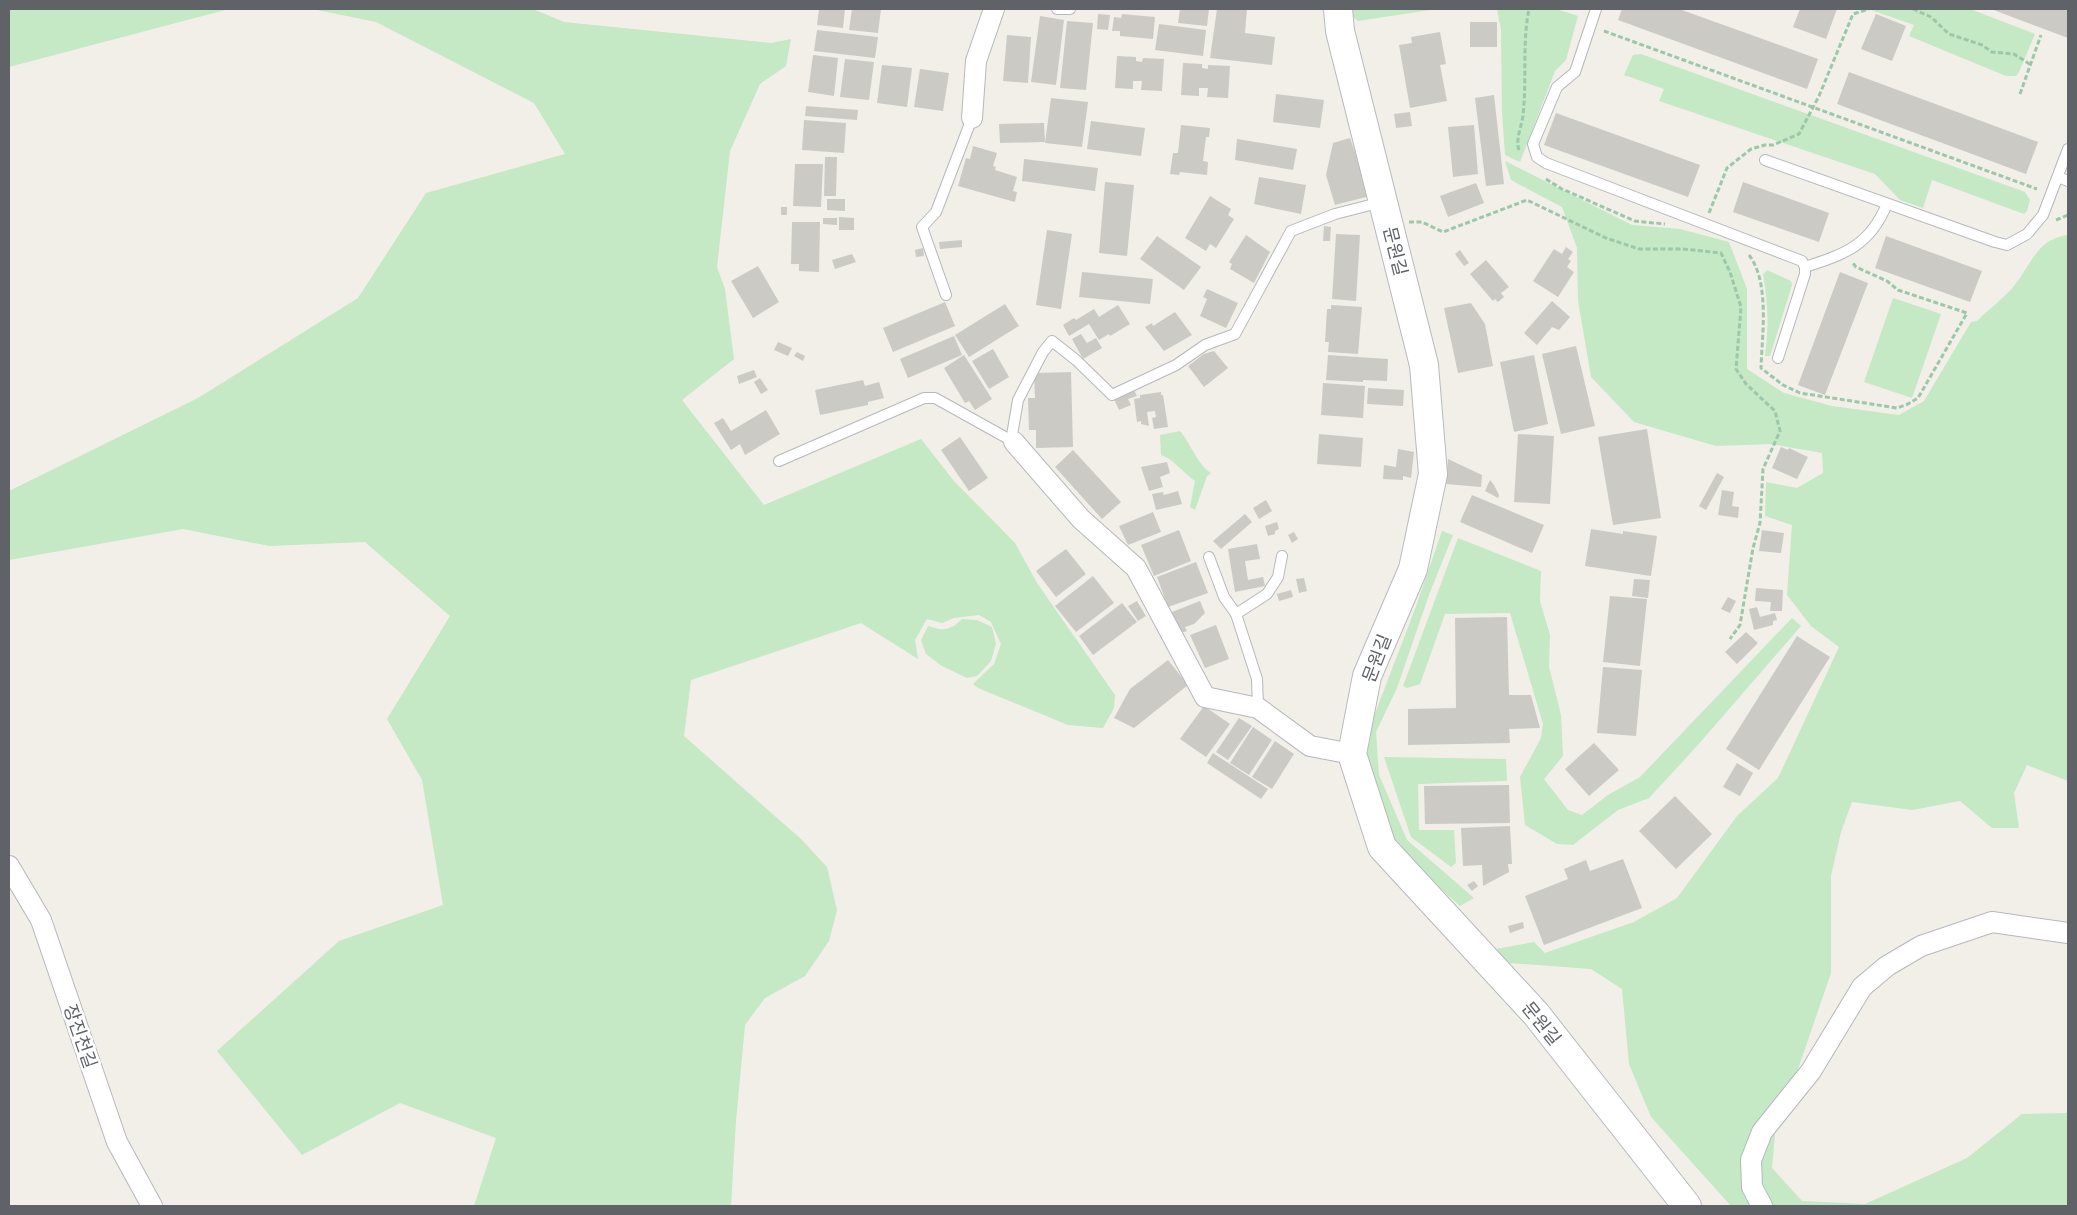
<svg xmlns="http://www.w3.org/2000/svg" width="2077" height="1215" font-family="'Noto Sans','Noto Sans KR',sans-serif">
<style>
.green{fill:#c5e8c5}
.building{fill:#cccac5}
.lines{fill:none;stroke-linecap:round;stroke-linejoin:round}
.lane-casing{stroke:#b5b8bc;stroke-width:12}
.street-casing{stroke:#b5b8bc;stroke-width:22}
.secondary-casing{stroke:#b6babf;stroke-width:30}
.path{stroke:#9cc7a9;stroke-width:3;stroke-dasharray:5 2.5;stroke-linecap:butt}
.lane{stroke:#fff;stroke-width:10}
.street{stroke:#fff;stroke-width:20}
.secondary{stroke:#fff;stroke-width:28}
.labels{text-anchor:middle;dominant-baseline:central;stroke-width:5;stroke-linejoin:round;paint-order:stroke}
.street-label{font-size:18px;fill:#5f6368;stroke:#fff}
</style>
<rect width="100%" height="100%" fill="#f1efe8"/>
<g class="green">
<path d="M 9,9 L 229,9 L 9,67 Z"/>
<path d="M 312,9 L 533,9 L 564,22 L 771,43 L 791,39 L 786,66 L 760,84 L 730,151 L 717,267 L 725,289 L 734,359 L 682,400 L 764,505 L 921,439 L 954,481 L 1015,543 L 1037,583 L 1115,695 L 1114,708 L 1103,728 L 1068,725 L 978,688 L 973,684 L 994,664 L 1001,644 L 991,622 L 979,615 L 954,618 L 942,623 L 927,619 L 915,640 L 918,659 L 861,623 L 691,680 L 684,736 L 801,839 L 827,867 L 837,910 L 829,941 L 805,976 L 765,998 L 745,1025 L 736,1121 L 731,1206 L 474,1206 L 496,1138 L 400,1103 L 302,1155 L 217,1051 L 339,941 L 443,905 L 422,780 L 387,719 L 450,616 L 365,542 L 269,546 L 183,529 L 9,560 L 9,491 L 198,398 L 358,298 L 426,193 L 565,154 L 534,103 L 376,22 Z"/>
<path d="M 1351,9 L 1437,9 L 1358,21 L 1352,16 Z"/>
<path d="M 1497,9 L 1556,9 L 1578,16 L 1566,60 L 1555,71 L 1520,162 L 1505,155 L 1502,112 L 1501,30 Z"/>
<path d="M 1868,9 L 1970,9 L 2035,34 L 2019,72 L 2016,76 L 2006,76 L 1909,36 L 1914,25 Z"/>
<path d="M 1641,54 L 2025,192 L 2030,200 L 2027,211 L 2024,214 L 1932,180 L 1923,208 L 1900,200 L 1875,174 L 1659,101 L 1664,89 L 1624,75 L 1633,55 Z"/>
<path d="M 1505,161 L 1632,225 L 1680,229 L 1729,242 L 1747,289 L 1747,369 L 1784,393 L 1832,406 L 1899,415 L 1924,401 L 1971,322 L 1977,321 C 1989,309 2003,299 2014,286 C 2031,266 2036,239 2068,235 L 2068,781 L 2027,765 L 2014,793 L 2019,828 L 1992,828 L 1960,801 L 1912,810 L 1852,802 L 1841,832 L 1831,876 L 1831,973 L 1796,1075 L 1777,1112 L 1772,1168 L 1802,1201 L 1865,1204 L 1967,1158 L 2022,1114 L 2068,1113 L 2068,1206 L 1731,1206 L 1651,1117 L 1629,1064 L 1622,989 L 1591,969 L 1509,963 L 1496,949 L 1534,942 L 1545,953 L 1634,922 L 1677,898 L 1737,816 L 1778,778 L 1839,647 L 1811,626 L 1787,595 L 1792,525 L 1765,516 L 1766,482 L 1797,488 L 1823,473 L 1822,453 L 1771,444 L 1716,446 L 1634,422 L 1591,377 L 1578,301 L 1577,248 L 1562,207 L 1511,180 Z"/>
<path d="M 1767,270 L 1791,281 L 1792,285 L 1770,356 L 1765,356 C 1769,327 1768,302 1763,274 Z"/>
<path d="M 1893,298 L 1941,314 L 1912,398 L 1864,382 Z"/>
<path d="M 1180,431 C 1191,444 1197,464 1211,473 L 1207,476 L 1195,510 L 1190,507 L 1195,481 C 1183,473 1175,460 1161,455 L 1160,435 Z"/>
<path d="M 1442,531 L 1453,535 L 1430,592 L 1397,688 L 1376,732 L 1379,775 L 1407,840 L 1474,898 L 1460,906 L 1420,870 L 1394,839 L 1365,754 L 1371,724 L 1415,609 Z"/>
<path d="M 1458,538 L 1541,571 L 1540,601 L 1550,635 L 1549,667 L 1561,715 L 1563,756 L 1544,779 L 1568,810 L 1582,815 L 1608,795 L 1640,777 L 1792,618 L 1801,626 L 1697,746 L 1649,798 L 1618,810 L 1573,845 L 1557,844 L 1525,825 L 1520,777 L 1541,738 L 1543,724 L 1510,613 L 1445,614 L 1420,684 L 1407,688 L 1403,686 Z"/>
<path d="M 962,619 L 977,620 L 992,627 L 996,644 L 991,661 L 977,676 L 967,678 L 942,666 L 926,654 L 921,640 L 928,626 C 943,631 950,631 962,619 Z"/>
<path d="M 1384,757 L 1506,759 L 1507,781 L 1418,784 L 1419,830 L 1454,830 L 1456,863 L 1451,867 L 1411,837 Z"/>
</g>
<g class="building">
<path d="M 819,9 L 845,9 L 843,28 L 817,25 Z"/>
<path d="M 852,9 L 881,9 L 878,33 L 849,30 Z"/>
<path d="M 1180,9 L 1209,9 L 1207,26 L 1178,23 Z"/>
<path d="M 1217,9 L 1247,9 L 1245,33 L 1275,37 L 1272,65 L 1210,58 Z"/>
<path d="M 1622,9 L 1679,9 L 1818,59 L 1807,89 L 1618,20 Z"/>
<path d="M 1800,9 L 1837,9 L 1826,39 L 1793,27 Z"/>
<path d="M 1991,9 L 2068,9 L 2068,38 Z"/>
<path d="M 1098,14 L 1110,15 L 1108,30 L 1097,29 Z"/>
<path d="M 1122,14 L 1155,17 L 1153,39 L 1120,36 L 1120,31 L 1112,31 L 1114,17 L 1121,18 Z"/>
<path d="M 1876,14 L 1906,26 L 1892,61 L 1861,49 Z"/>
<path d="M 1040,16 L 1064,20 L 1056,85 L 1031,82 Z"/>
<path d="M 1067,21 L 1093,23 L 1086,90 L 1060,88 Z"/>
<rect x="1470" y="22" width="27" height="25"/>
<path d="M 1159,24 L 1206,30 L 1203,56 L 1155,50 Z"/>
<path d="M 817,30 L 878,37 L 875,58 L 814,51 Z"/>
<path d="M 1440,32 L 1446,64 L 1440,65 L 1447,101 L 1410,108 L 1399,45 L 1412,43 L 1411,37 Z"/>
<path d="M 1007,35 L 1031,37 L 1028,83 L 1003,81 Z"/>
<path d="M 813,55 L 838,58 L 834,96 L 808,92 Z"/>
<path d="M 1117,56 L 1136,57 L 1136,61 L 1142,62 L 1143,58 L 1164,59 L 1162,91 L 1141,90 L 1142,81 L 1133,81 L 1133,89 L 1115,88 Z"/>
<path d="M 845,59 L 874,62 L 869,100 L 840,97 Z"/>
<path d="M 1183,63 L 1202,64 L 1202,68 L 1208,69 L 1208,65 L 1230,66 L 1228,98 L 1207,97 L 1208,88 L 1199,88 L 1199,96 L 1181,95 Z"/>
<path d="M 882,65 L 912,68 L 907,107 L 877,103 Z"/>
<path d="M 920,69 L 949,73 L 943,111 L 914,107 Z"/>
<path d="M 1849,72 L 2038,142 L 2026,174 L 1837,104 Z"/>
<path d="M 1276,94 L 1324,100 L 1320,128 L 1273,122 Z"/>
<path d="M 1494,95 L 1504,184 L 1486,186 L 1475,98 Z"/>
<path d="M 1051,98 L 1088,102 L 1082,147 L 1045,143 Z"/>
<path d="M 806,106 L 858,110 L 857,120 L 805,116 Z"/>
<path d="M 1410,112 L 1412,126 L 1396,128 L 1394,114 Z"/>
<path d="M 1556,113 L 1700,165 L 1688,197 L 1544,145 Z"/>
<path d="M 804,120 L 846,123 L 844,153 L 802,150 Z"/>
<path d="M 1091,121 L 1145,128 L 1141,156 L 1087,149 Z"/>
<path d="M 1044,123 L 1045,142 L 1000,143 L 999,124 Z"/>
<path d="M 1181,125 L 1210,128 L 1209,137 L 1206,137 L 1203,161 L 1208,162 L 1207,175 L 1180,172 L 1179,175 L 1170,174 L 1173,153 L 1178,153 Z"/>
<path d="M 1474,125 L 1478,174 L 1453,177 L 1448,127 Z"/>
<path d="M 1350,138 L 1370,196 L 1335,205 L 1326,175 L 1333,143 Z"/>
<path d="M 1237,139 L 1297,149 L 1293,170 L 1235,160 Z"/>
<path d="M 973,146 L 997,153 L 993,166 L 996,167 L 995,170 L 1017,177 L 1013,191 L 1017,192 L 1015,202 L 958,186 L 966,158 L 970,159 Z"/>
<path d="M 825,157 L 837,157 L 836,196 L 824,196 Z"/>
<path d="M 1024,159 L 1098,168 L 1095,191 L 1022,181 Z"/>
<path d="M 795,164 L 823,164 L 821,207 L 793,206 Z"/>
<path d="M 1259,177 L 1306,185 L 1301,214 L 1254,204 Z"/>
<path d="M 1105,182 L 1134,185 L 1127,256 L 1099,253 Z"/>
<path d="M 1743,182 L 1829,213 L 1819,242 L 1733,212 Z"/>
<path d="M 1476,183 L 1484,203 L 1448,217 L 1440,196 Z"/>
<path d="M 1210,196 L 1231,209 L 1228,215 L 1234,219 L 1216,248 L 1210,244 L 1206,251 L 1185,238 Z"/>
<path d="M 827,199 L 845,199 L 845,211 L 827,210 Z"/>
<rect x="781" y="207" width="6" height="8"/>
<path d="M 839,217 L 854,218 L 854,230 L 839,230 Z"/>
<path d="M 823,218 L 837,218 L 837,225 L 823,224 Z"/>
<path d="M 792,222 L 820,222 L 819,272 L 799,271 L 799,264 L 791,264 Z"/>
<path d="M 1324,226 L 1331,227 L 1330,241 L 1323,241 Z"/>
<path d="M 1047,230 L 1072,234 L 1061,309 L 1036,305 Z"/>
<path d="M 1336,234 L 1360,235 L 1356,301 L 1332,299 Z"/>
<path d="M 1246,235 L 1270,252 L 1254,283 L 1230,269 L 1232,264 L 1229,262 Z"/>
<path d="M 1157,236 L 1201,267 L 1184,290 L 1140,259 Z"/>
<path d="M 1886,236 L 1982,271 L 1970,302 L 1875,268 Z"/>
<path d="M 962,240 L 962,247 L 940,249 L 939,242 Z"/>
<path d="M 1566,247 L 1573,252 L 1568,259 L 1571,261 L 1567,267 L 1574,272 L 1558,297 L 1533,281 L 1554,249 L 1562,254 Z"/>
<path d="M 923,248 L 924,256 L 916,257 L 915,250 Z"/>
<path d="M 1460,250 L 1469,263 L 1464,266 L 1455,254 Z"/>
<path d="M 852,254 L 856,262 L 835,269 L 832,260 Z"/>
<path d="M 1486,260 L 1509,287 L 1501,293 L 1504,297 L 1498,302 L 1495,299 L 1493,301 L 1470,274 Z"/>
<path d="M 758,266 L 779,302 L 753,318 L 731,281 Z"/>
<path d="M 1082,272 L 1153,279 L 1150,304 L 1079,297 Z"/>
<path d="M 1840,272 L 1868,283 L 1825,395 L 1798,385 Z"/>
<path d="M 1207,289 L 1238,303 L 1226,328 L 1200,316 L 1207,299 L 1203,297 Z"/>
<path d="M 1552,301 L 1570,317 L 1559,330 L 1552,327 L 1537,345 L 1524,333 Z"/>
<path d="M 945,302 L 955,326 L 893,352 L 883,328 Z"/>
<path d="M 1471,303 L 1485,324 L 1493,366 L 1458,373 L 1444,308 Z"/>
<path d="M 1005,304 L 1019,326 L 969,357 L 955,335 Z"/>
<path d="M 1118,305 L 1130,324 L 1110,336 L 1109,334 L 1099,340 L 1089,324 L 1069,336 L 1063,325 L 1074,318 L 1076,320 L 1094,309 L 1099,317 Z"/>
<path d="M 1331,305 L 1362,307 L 1358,354 L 1328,352 L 1329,342 L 1325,342 L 1327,309 L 1331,309 Z"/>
<path d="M 1175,312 L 1192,335 L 1164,351 L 1145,327 L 1152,323 L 1153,326 Z"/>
<path d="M 1081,334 L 1087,343 L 1096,338 L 1102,348 L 1083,359 L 1072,339 Z"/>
<path d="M 954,336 L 962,355 L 908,378 L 900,359 Z"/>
<path d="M 778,342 L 792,348 L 788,356 L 774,350 Z"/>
<path d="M 1576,346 L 1595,426 L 1561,434 L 1542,354 Z"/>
<path d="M 993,349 L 1009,377 L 989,389 L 972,361 Z"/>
<path d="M 1214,351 L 1228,368 L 1204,387 L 1188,366 L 1204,354 Z"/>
<path d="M 797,352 L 805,356 L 803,361 L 794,356 Z"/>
<path d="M 964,355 L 992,399 L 975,410 L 969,401 L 965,403 L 944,368 Z"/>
<path d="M 1328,355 L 1388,359 L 1387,381 L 1363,380 L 1363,382 L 1326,380 Z"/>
<path d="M 1534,355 L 1548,424 L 1514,432 L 1500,362 Z"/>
<path d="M 754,370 L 757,377 L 739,384 L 737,376 Z"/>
<path d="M 1071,372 L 1073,447 L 1036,448 L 1036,430 L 1029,430 L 1028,398 L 1035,398 L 1034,373 Z"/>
<path d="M 760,378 L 768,390 L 761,394 L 754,382 Z"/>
<path d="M 863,380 L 865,386 L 879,382 L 884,398 L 868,402 L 868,405 L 820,415 L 815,390 Z"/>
<path d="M 1323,383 L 1365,386 L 1363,418 L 1321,415 Z"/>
<path d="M 1368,388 L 1404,390 L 1403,406 L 1367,404 Z"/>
<path d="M 1134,390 L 1137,396 L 1128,399 L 1131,405 L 1119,410 L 1114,399 Z"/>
<path d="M 1161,392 L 1161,395 L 1163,395 L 1168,427 L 1154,429 L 1152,418 L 1156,417 L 1155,411 L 1147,412 L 1149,426 L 1141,424 L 1141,421 L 1137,422 L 1134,399 L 1140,398 L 1140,395 Z"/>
<path d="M 766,410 L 780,434 L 745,455 L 740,444 L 731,450 L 714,423 L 723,418 L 731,431 Z"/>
<path d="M 1647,429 L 1661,518 L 1613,525 L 1598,437 Z"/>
<path d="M 1319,434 L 1363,438 L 1361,467 L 1317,464 Z"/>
<path d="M 1518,434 L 1554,436 L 1550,504 L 1514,502 Z"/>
<path d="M 960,437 L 988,478 L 969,491 L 941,450 Z"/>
<path d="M 1781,447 L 1788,450 L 1789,448 L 1808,457 L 1797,479 L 1772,468 Z"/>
<path d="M 1398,449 L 1414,452 L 1411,478 L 1403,476 L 1403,480 L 1383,479 L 1384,465 L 1396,467 Z"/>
<path d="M 1073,450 L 1121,502 L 1102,519 L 1055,467 Z"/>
<path d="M 1448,459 L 1482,475 L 1481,487 L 1446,484 Z"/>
<path d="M 1167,462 L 1170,473 L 1160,477 L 1163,487 L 1149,491 L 1141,467 Z"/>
<path d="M 1717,473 L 1724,477 L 1706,510 L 1699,506 Z"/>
<path d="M 1490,480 L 1494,485 L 1499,495 L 1498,498 L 1485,491 Z"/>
<path d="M 1722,490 L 1734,492 L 1732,506 L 1739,507 L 1738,518 L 1718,515 Z"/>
<path d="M 1178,491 L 1182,504 L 1156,510 L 1152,494 L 1163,492 L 1164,495 Z"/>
<path d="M 1472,495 L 1544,525 L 1532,553 L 1460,522 Z"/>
<path d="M 1266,500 L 1272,511 L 1259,519 L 1253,508 Z"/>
<path d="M 1153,512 L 1161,532 L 1128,545 L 1119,526 Z"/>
<path d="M 1245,514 L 1252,522 L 1221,549 L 1213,541 Z"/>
<path d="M 1277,522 L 1279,529 L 1275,531 L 1275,534 L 1268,536 L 1265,526 Z"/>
<path d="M 1591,529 L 1623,534 L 1623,531 L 1657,536 L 1651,576 L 1585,566 Z"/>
<path d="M 1179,530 L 1191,561 L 1154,576 L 1141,545 Z"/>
<path d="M 1762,530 L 1784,533 L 1781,553 L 1759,551 Z"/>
<path d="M 1294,532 L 1298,539 L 1292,543 L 1288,535 Z"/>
<path d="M 1257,544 L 1260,559 L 1245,561 L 1248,580 L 1263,577 L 1265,586 L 1235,592 L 1228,549 Z"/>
<path d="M 1066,549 L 1086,574 L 1056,597 L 1036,571 Z"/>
<path d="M 1196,562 L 1208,593 L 1168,607 L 1157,577 Z"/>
<path d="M 1093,576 L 1114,603 L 1076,632 L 1055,606 Z"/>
<path d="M 1304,578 L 1307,591 L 1299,593 L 1296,579 Z"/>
<path d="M 1634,579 L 1650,580 L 1648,598 L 1632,596 Z"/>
<path d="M 1756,588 L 1783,590 L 1782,611 L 1770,611 L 1771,602 L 1755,601 Z"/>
<path d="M 1291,590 L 1293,597 L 1279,601 L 1277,594 Z"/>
<path d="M 1610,596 L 1647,599 L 1640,666 L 1603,662 Z"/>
<path d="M 1728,597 L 1736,601 L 1730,613 L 1721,609 Z"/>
<path d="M 1137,601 L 1146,616 L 1138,621 L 1128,606 Z"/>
<path d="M 1200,601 L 1205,613 L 1194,624 L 1185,627 L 1187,631 L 1181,633 L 1172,612 Z"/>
<path d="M 1122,603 L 1137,622 L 1093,655 L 1079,636 Z"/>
<path d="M 1757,607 L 1760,617 L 1775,613 L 1777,620 L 1773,621 L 1773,625 L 1754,630 L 1749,609 Z"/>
<path d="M 1507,617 L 1509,695 L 1531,695 L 1540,728 L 1509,729 L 1510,743 L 1408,745 L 1408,709 L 1456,708 L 1455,618 Z"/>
<path d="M 1216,625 L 1229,659 L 1205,668 L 1190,635 Z"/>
<path d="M 1746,632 L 1758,643 L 1737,664 L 1725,652 Z"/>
<path d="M 1797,636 L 1830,657 L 1759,770 L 1726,749 Z"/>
<path d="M 1168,660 L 1188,685 L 1134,728 L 1114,718 L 1130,689 Z"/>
<path d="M 1603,667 L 1642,670 L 1636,736 L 1597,733 Z"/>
<path d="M 1204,706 L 1230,724 L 1206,757 L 1180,739 Z"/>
<path d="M 1239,718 L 1252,726 L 1228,760 L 1216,752 Z"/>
<path d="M 1253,727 L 1272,740 L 1249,775 L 1230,763 Z"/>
<path d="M 1275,741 L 1294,754 L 1272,789 L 1252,777 Z"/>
<path d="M 1594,743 L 1619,770 L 1589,796 L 1565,769 Z"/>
<path d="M 1213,753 L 1268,789 L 1261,799 L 1207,763 Z"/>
<path d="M 1737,763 L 1753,773 L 1740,796 L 1723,787 Z"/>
<path d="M 1509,785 L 1510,823 L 1425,824 L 1424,786 Z"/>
<path d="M 1675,796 L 1712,834 L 1676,869 L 1639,831 Z"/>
<path d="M 1510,826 L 1512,864 L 1508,864 L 1509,872 L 1483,886 L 1482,865 L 1463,866 L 1461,828 Z"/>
<path d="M 1623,859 L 1642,908 L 1544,945 L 1525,896 L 1568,879 L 1564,869 L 1586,860 L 1590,871 Z"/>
<path d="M 1474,881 L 1478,886 L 1472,891 L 1467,885 Z"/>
<path d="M 1523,922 L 1524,928 L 1510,933 L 1508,926 Z"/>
</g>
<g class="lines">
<defs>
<g id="lane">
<path d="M 1057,9 L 1070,9"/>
<path d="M 1596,9 L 1575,72 L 1557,87 L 1533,144 L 1537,157 L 1546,163 L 1802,261 L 1805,267 L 1805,274 L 1778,358"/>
<path d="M 1765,160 L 1995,242 L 2007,245 L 2027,234 L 2043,215 L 2068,149"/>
<path d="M 2058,177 L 2068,181"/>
<path d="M 1805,267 C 1846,254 1870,245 1887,204"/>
<path d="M 946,295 L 922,227 L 936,212 L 972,118"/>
<path d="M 1011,441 L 1018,400 L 1043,352 L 1052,341 L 1076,360 L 1112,395 L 1176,365 L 1205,345 L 1235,334 L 1291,231 L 1335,214 L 1382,202"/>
<path d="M 779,461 L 924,398 L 935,398 L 1014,442"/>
<path d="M 1209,557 L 1224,597 L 1236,614 L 1257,679 L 1258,708"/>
<path d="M 1236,614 L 1267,594 L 1278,577 L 1282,556"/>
</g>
<g id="street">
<path d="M 972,118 L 976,61 L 994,9"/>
<path d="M 1014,442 L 1081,519 L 1136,568 L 1205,697 L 1258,708 L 1310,746 L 1352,754"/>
<path d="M 9,866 L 41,920 L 117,1142 L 152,1206"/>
<path d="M 1762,1206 L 1752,1187 L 1751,1160 L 1762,1132 L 1811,1071 L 1862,987 L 1887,966 L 1921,946 L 1992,922 L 2068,933"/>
</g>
<path id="secondary" d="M 1338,9 L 1340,31 L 1424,365 L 1433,474 L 1413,569 L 1367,676 L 1352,754 L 1382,847 L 1536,1014 L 1687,1206"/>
</defs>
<use href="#lane" class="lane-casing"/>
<use href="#street" class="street-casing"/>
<use href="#secondary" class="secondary-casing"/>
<g class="path">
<path d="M 1913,9 L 1931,17 L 1949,34 L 1982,45 L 1992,52 L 2014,54 L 2031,65"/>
<path d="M 1604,31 L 2037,189"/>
<path d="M 2020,94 L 2041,35"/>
<path d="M 1519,150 C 1515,139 1522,126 1523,115 C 1527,80 1522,44 1529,9"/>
<path d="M 1546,179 L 1562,189 L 1635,221 L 1665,224"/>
<path d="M 1709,213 L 1727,168 L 1751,149 L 1765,145 L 1773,145 L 1799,134 L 1819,96 L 1853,14 L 1869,9"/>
<path d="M 2056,220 L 2068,215"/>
<path d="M 1409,222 L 1422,222 L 1443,232 L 1527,200 L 1606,238 L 1639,249 L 1683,249 L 1721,253 L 1730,272 L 1741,307 L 1736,369 L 1746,384 L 1775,411 L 1780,431 L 1763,469 L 1760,523 L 1753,548 L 1740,625 L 1730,639"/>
<path d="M 1749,255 C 1770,282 1762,336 1761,368 L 1783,385 L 1800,393 L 1897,408 L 1908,404 L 1918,398 L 1967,313 L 1898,290 L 1887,281 L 1856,267 L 1852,262"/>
</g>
<use href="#lane" class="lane"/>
<use href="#street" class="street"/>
<use href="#secondary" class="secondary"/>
</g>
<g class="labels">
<g class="street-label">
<text transform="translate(1396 251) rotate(76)">문원길</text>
<text transform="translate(1376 658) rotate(-69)">문원길</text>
<text transform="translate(1542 1023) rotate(51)">문원길</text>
<text transform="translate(81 1036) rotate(71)">장진천길</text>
</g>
</g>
<rect width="2077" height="1215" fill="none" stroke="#5f6368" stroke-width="20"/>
</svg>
